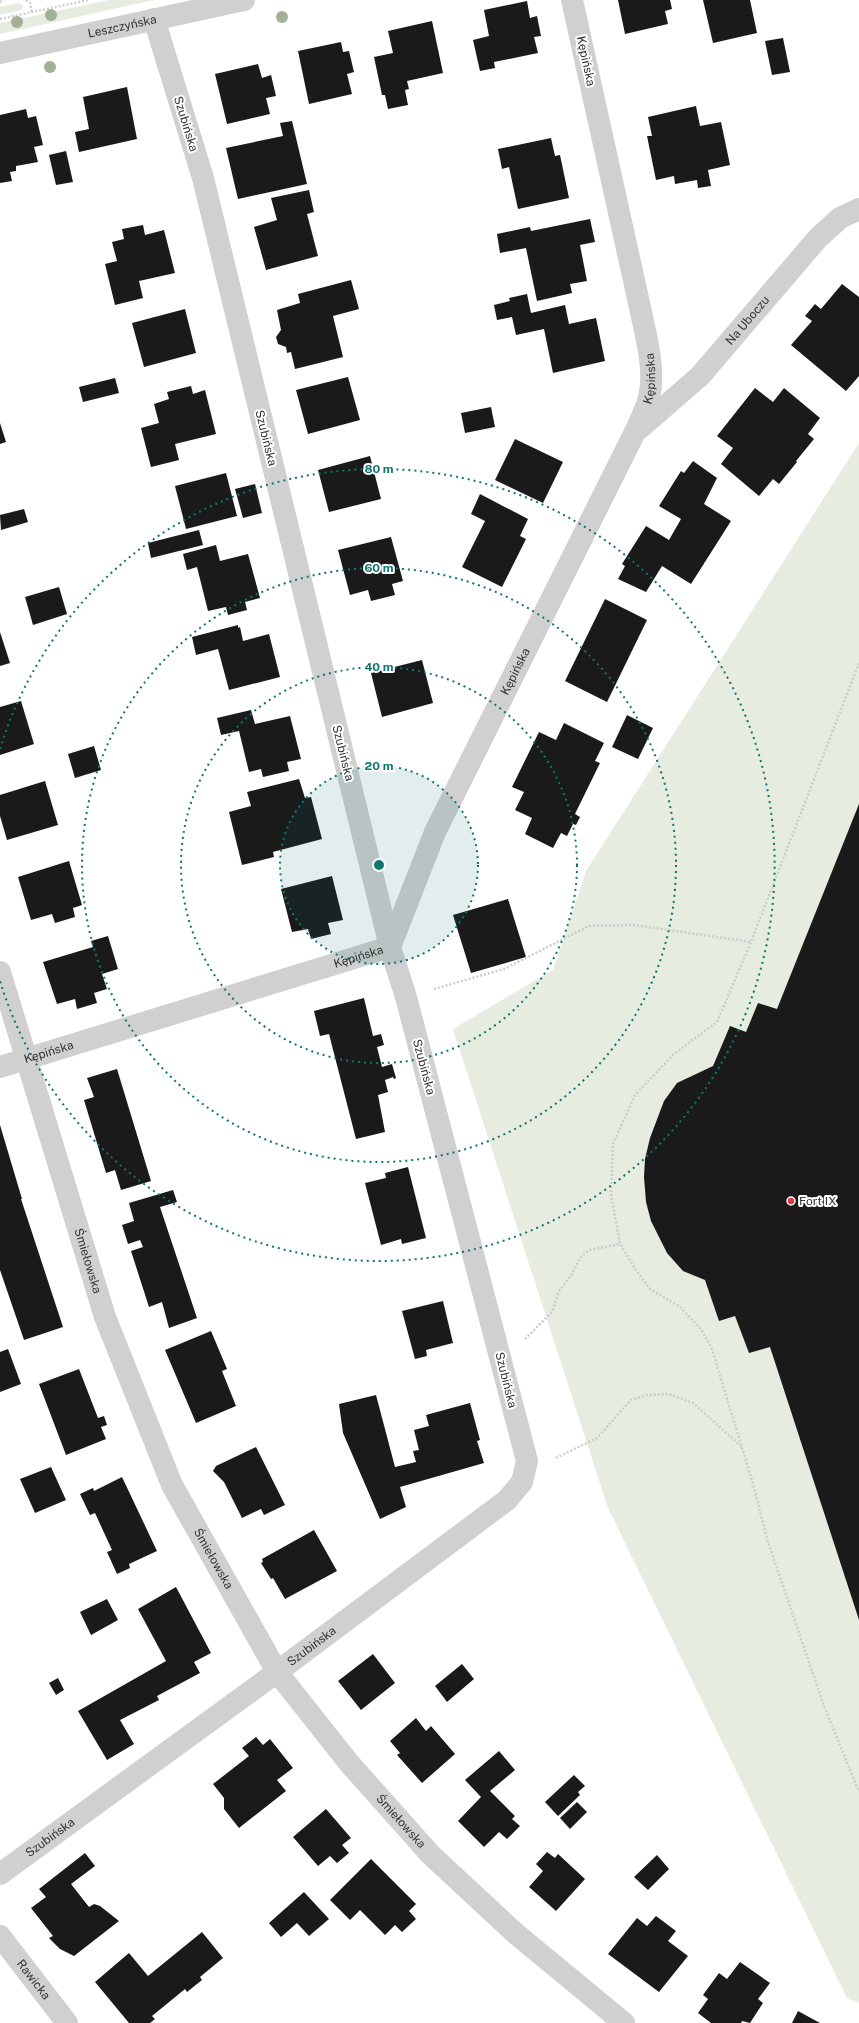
<svg xmlns="http://www.w3.org/2000/svg" width="859" height="2023" font-family="'Public Sans',sans-serif">
<style>
.green{fill:#e6ecdf}
.building{fill:#1a1a1a}
.lines{fill:none;stroke-linecap:round;stroke-linejoin:round}
.path{stroke:#cdcdcd;stroke-width:2.5;stroke-dasharray:2 2;stroke-linecap:butt}
.minor{stroke:#d0d0d0;stroke-width:22}
.tertiary{stroke:#d0d0d0;stroke-width:22}
.tree{fill:#a2b095}
.ring{fill:none;stroke:#0f766e;stroke-width:2;stroke-dasharray:2 4}
.poi-dot{fill:#e63946;stroke:#fff;stroke-width:1.5}
.labels{text-anchor:middle;dominant-baseline:central;stroke-width:4;stroke-linejoin:round;paint-order:stroke}
.street-label{font-size:12px;fill:#333;stroke:#fff}
.poi-label{font-size:12px;fill:#333;stroke:#fff;text-anchor:start}
.centre{fill:#0f766e;stroke:#fff;stroke-width:2}
.ring-label{font-size:12px;text-anchor:middle;font-weight:bold;fill:#0f766e;stroke:#fff;stroke-width:4;stroke-linejoin:round;paint-order:stroke}
</style>
<rect width="100%" height="100%" fill="#fff"/>
<g class="green">
<path d="M 109,0 L 154,0 L 0,34 L 0,23 Z"/>
<path d="M 19,3 L 23,6 L 21,10 L 0,15 L 0,7 Z"/>
<path d="M 859,443 L 859,2003 L 847,1998 L 608,1508 L 453,1029 L 553,970 L 586,871 Z"/>
</g>
<g class="building">
<path d="M 618,0 L 670,0 L 672,9 L 665,11 L 668,24 L 625,34 Z"/>
<path d="M 703,0 L 750,0 L 757,33 L 713,43 Z"/>
<path d="M 527,1 L 530,18 L 537,16 L 541,36 L 534,37 L 538,53 L 494,62 L 495,68 L 480,71 L 473,40 L 489,36 L 484,10 Z"/>
<path d="M 432,21 L 443,73 L 407,81 L 409,89 L 405,90 L 408,105 L 388,109 L 385,95 L 382,95 L 374,57 L 393,53 L 388,31 Z"/>
<path d="M 783,38 L 790,72 L 772,75 L 765,41 Z"/>
<path d="M 341,42 L 343,52 L 349,51 L 354,72 L 347,74 L 352,94 L 309,104 L 298,51 Z"/>
<path d="M 258,64 L 262,78 L 271,75 L 276,96 L 266,98 L 270,114 L 227,124 L 215,74 Z"/>
<path d="M 127,87 L 137,139 L 79,152 L 75,132 L 89,129 L 83,97 Z"/>
<path d="M 696,106 L 700,126 L 721,122 L 730,165 L 708,170 L 711,186 L 698,188 L 697,180 L 675,184 L 674,176 L 656,180 L 647,136 L 652,136 L 648,117 Z"/>
<path d="M 26,109 L 28,118 L 36,116 L 43,145 L 34,147 L 38,162 L 16,166 L 16,171 L 10,172 L 12,181 L 0,183 L 0,115 Z"/>
<path d="M 292,121 L 307,184 L 238,199 L 226,148 L 283,136 L 280,123 Z"/>
<path d="M 551,138 L 555,156 L 560,155 L 569,198 L 518,209 L 509,167 L 502,169 L 498,149 Z"/>
<path d="M 66,151 L 73,182 L 56,185 L 49,155 Z"/>
<path d="M 309,190 L 314,212 L 307,214 L 318,256 L 266,270 L 254,227 L 277,220 L 271,198 Z"/>
<path d="M 590,219 L 595,242 L 580,245 L 587,281 L 570,284 L 572,293 L 537,301 L 526,248 L 500,253 L 497,234 L 530,227 L 531,231 Z"/>
<path d="M 143,225 L 145,235 L 164,230 L 175,273 L 139,281 L 143,298 L 115,305 L 105,264 L 117,261 L 112,242 L 124,239 L 122,229 Z"/>
<path d="M 351,280 L 359,309 L 333,316 L 343,357 L 295,369 L 291,352 L 287,353 L 286,347 L 278,344 L 276,337 L 281,330 L 277,310 L 300,303 L 298,294 Z"/>
<path d="M 842,284 L 859,297 L 859,376 L 846,391 L 791,345 L 812,321 L 805,316 L 815,304 L 821,309 Z"/>
<path d="M 527,294 L 531,313 L 565,305 L 569,324 L 596,318 L 605,361 L 553,373 L 544,329 L 516,335 L 512,317 L 497,320 L 494,305 L 510,301 L 509,298 Z"/>
<path d="M 185,309 L 196,353 L 144,367 L 132,323 Z"/>
<path d="M 348,377 L 360,420 L 308,434 L 296,390 Z"/>
<path d="M 115,378 L 119,393 L 83,402 L 79,387 Z"/>
<path d="M 191,386 L 193,394 L 205,390 L 216,434 L 175,444 L 179,460 L 151,467 L 141,428 L 159,423 L 154,404 L 169,399 L 167,392 Z"/>
<path d="M 755,388 L 773,402 L 784,388 L 820,418 L 808,434 L 814,439 L 796,461 L 797,462 L 779,484 L 773,479 L 759,496 L 721,464 L 733,448 L 717,436 Z"/>
<path d="M 491,407 L 495,427 L 465,433 L 461,413 Z"/>
<path d="M 0,423 L 6,442 L 0,444 Z"/>
<path d="M 515,439 L 563,462 L 543,503 L 495,480 Z"/>
<path d="M 370,456 L 381,499 L 329,512 L 318,470 Z"/>
<path d="M 693,461 L 717,478 L 704,504 L 731,521 L 691,584 L 662,566 L 646,592 L 618,579 L 625,566 L 622,564 L 646,526 L 669,540 L 681,519 L 659,506 L 681,471 L 684,473 Z"/>
<path d="M 226,473 L 237,516 L 186,529 L 175,486 Z"/>
<path d="M 255,484 L 262,513 L 243,518 L 235,489 Z"/>
<path d="M 480,494 L 528,519 L 520,536 L 526,539 L 502,587 L 462,567 L 485,521 L 471,514 Z"/>
<path d="M 24,509 L 28,522 L 1,530 L 0,515 Z"/>
<path d="M 199,530 L 203,545 L 151,558 L 148,543 Z"/>
<path d="M 391,537 L 403,581 L 392,584 L 395,595 L 371,601 L 368,590 L 350,595 L 338,550 Z"/>
<path d="M 216,545 L 220,561 L 248,554 L 260,598 L 245,602 L 247,610 L 228,615 L 226,607 L 208,611 L 197,567 L 187,570 L 183,554 Z"/>
<path d="M 59,587 L 67,614 L 33,625 L 25,597 Z"/>
<path d="M 605,599 L 647,620 L 607,702 L 565,681 Z"/>
<path d="M 238,625 L 238,628 L 240,627 L 243,641 L 269,634 L 280,677 L 229,690 L 218,649 L 196,655 L 192,637 Z"/>
<path d="M 0,632 L 10,663 L 0,666 Z"/>
<path d="M 422,660 L 433,703 L 382,717 L 371,673 Z"/>
<path d="M 21,701 L 34,744 L 0,755 L 0,707 Z"/>
<path d="M 251,710 L 255,724 L 290,716 L 301,759 L 287,762 L 289,771 L 263,777 L 261,769 L 249,772 L 239,731 L 221,735 L 217,718 Z"/>
<path d="M 627,715 L 653,728 L 638,759 L 612,747 Z"/>
<path d="M 564,723 L 604,743 L 595,761 L 600,763 L 575,814 L 580,817 L 576,825 L 573,824 L 567,836 L 561,833 L 553,848 L 525,834 L 532,818 L 515,810 L 524,792 L 512,787 L 539,732 L 556,740 Z"/>
<path d="M 94,746 L 101,770 L 75,778 L 68,754 Z"/>
<path d="M 299,779 L 305,798 L 311,797 L 322,839 L 273,852 L 274,857 L 242,865 L 229,812 L 251,806 L 247,792 Z"/>
<path d="M 45,781 L 58,825 L 7,840 L 0,816 L 0,795 Z"/>
<path d="M 859,804 L 859,1620 L 770,1347 L 749,1353 L 735,1316 L 719,1321 L 705,1280 L 683,1271 L 667,1253 L 651,1221 L 646,1202 L 644,1177 L 645,1159 L 650,1138 L 664,1101 L 677,1083 L 713,1066 L 730,1026 L 746,1032 L 758,1003 L 777,1009 Z"/>
<path d="M 69,861 L 82,905 L 73,908 L 75,917 L 55,923 L 52,914 L 31,920 L 18,877 Z"/>
<path d="M 332,876 L 343,920 L 328,923 L 331,934 L 311,939 L 308,929 L 292,932 L 281,889 Z"/>
<path d="M 508,899 L 526,957 L 471,973 L 453,915 Z"/>
<path d="M 108,936 L 118,969 L 102,974 L 107,989 L 94,993 L 97,1003 L 77,1009 L 75,999 L 57,1004 L 43,962 L 93,947 L 91,941 Z"/>
<path d="M 364,998 L 373,1036 L 381,1034 L 384,1045 L 377,1047 L 382,1067 L 392,1064 L 396,1078 L 394,1079 L 393,1077 L 385,1080 L 388,1092 L 378,1095 L 385,1132 L 356,1139 L 329,1034 L 320,1036 L 314,1011 Z"/>
<path d="M 117,1069 L 151,1181 L 121,1190 L 115,1170 L 106,1173 L 84,1100 L 94,1097 L 87,1078 Z"/>
<path d="M 0,1125 L 22,1199 L 21,1199 L 63,1327 L 24,1340 L 0,1270 Z"/>
<path d="M 408,1167 L 426,1238 L 402,1244 L 401,1239 L 381,1245 L 365,1183 L 386,1178 L 385,1173 Z"/>
<path d="M 173,1190 L 177,1202 L 160,1207 L 197,1318 L 169,1328 L 162,1302 L 149,1307 L 131,1251 L 143,1247 L 140,1240 L 128,1244 L 122,1225 L 134,1221 L 129,1203 Z"/>
<path d="M 443,1301 L 453,1343 L 426,1350 L 427,1356 L 415,1359 L 402,1311 Z"/>
<path d="M 211,1331 L 227,1369 L 222,1371 L 236,1406 L 196,1423 L 165,1350 Z"/>
<path d="M 8,1349 L 21,1384 L 0,1392 L 0,1352 Z"/>
<path d="M 79,1369 L 98,1418 L 104,1416 L 107,1425 L 101,1427 L 106,1439 L 66,1455 L 39,1384 Z"/>
<path d="M 376,1395 L 395,1467 L 416,1462 L 413,1451 L 419,1450 L 414,1430 L 429,1426 L 426,1415 L 470,1403 L 480,1440 L 477,1441 L 484,1463 L 400,1487 L 406,1507 L 380,1519 L 343,1433 L 339,1404 Z"/>
<path d="M 256,1447 L 285,1505 L 264,1515 L 261,1509 L 242,1518 L 224,1482 L 213,1471 L 216,1466 Z"/>
<path d="M 51,1467 L 66,1500 L 35,1513 L 20,1479 Z"/>
<path d="M 122,1477 L 157,1551 L 129,1564 L 130,1568 L 117,1574 L 107,1552 L 112,1550 L 95,1513 L 90,1515 L 80,1494 L 93,1488 L 94,1491 Z"/>
<path d="M 314,1530 L 337,1571 L 285,1599 L 273,1578 L 271,1579 L 261,1563 L 263,1562 L 262,1559 Z"/>
<path d="M 176,1587 L 211,1653 L 194,1662 L 200,1673 L 157,1696 L 159,1700 L 120,1720 L 134,1744 L 107,1760 L 78,1711 L 166,1661 L 138,1609 Z"/>
<path d="M 107,1599 L 118,1620 L 91,1635 L 80,1612 Z"/>
<path d="M 373,1654 L 395,1683 L 361,1710 L 338,1681 Z"/>
<path d="M 462,1664 L 474,1679 L 447,1702 L 435,1686 Z"/>
<path d="M 58,1678 L 64,1690 L 56,1695 L 49,1683 Z"/>
<path d="M 416,1718 L 426,1731 L 431,1726 L 455,1754 L 422,1783 L 397,1755 L 400,1753 L 390,1741 Z"/>
<path d="M 256,1737 L 263,1745 L 270,1739 L 293,1768 L 277,1780 L 286,1791 L 239,1828 L 224,1809 L 224,1798 L 213,1784 L 249,1756 L 242,1748 Z"/>
<path d="M 499,1751 L 515,1770 L 490,1791 L 515,1816 L 512,1819 L 520,1826 L 507,1839 L 499,1832 L 484,1847 L 458,1821 L 481,1797 L 465,1780 Z"/>
<path d="M 574,1775 L 585,1786 L 578,1792 L 580,1795 L 558,1816 L 545,1802 Z"/>
<path d="M 577,1802 L 587,1812 L 570,1829 L 560,1818 Z"/>
<path d="M 326,1809 L 351,1838 L 342,1845 L 349,1853 L 337,1863 L 330,1856 L 318,1866 L 293,1837 Z"/>
<path d="M 547,1852 L 555,1858 L 558,1854 L 585,1879 L 556,1911 L 529,1887 L 543,1871 L 536,1864 Z"/>
<path d="M 85,1853 L 95,1866 L 71,1884 L 89,1907 L 94,1904 L 100,1906 L 119,1921 L 74,1956 L 60,1949 L 49,1938 L 53,1936 L 31,1908 L 46,1897 L 39,1889 Z"/>
<path d="M 657,1855 L 669,1869 L 648,1890 L 634,1877 Z"/>
<path d="M 371,1859 L 416,1904 L 409,1911 L 416,1919 L 402,1932 L 395,1925 L 385,1935 L 360,1910 L 350,1920 L 330,1900 Z"/>
<path d="M 304,1892 L 329,1919 L 309,1936 L 297,1923 L 281,1937 L 269,1923 Z"/>
<path d="M 656,1916 L 676,1931 L 668,1941 L 688,1956 L 659,1992 L 608,1954 L 637,1918 L 647,1926 Z"/>
<path d="M 202,1932 L 223,1958 L 200,1977 L 202,1980 L 187,1992 L 185,1989 L 152,2016 L 155,2019 L 150,2023 L 129,2023 L 95,1982 L 129,1953 L 148,1976 Z"/>
<path d="M 740,1962 L 770,1983 L 758,1999 L 763,2003 L 750,2023 L 742,2021 L 741,2023 L 711,2023 L 698,2013 L 708,1999 L 703,1995 L 719,1973 L 727,1979 Z"/>
<path d="M 798,2011 L 820,2023 L 792,2023 Z"/>
</g>
<g class="lines">
<g class="path">
<path d="M 26,0 L 30,3 L 32,13"/>
<path d="M 0,2 L 4,0"/>
<path d="M 0,19 L 88,0"/>
<path d="M 859,663 L 751,942 L 717,1022 L 674,1054 L 635,1095 L 613,1144 L 611,1194 L 620,1244 L 636,1270 L 650,1289 L 680,1307 L 701,1329 L 712,1349 L 753,1484 L 767,1539 L 824,1706 L 859,1792"/>
<path d="M 434,989 L 504,969 L 589,926 L 634,925 L 751,942"/>
<path d="M 525,1339 L 552,1312 L 559,1291 L 572,1274 L 580,1258 L 589,1250 L 620,1244"/>
<path d="M 556,1458 L 597,1438 L 631,1400 L 647,1395 L 669,1394 L 693,1403 L 742,1447"/>
</g>
<g class="minor">
<path id="s1" d="M 639,429 L 700,376 L 818,238 L 840,218 L 859,209"/>
<path id="s2" d="M 0,972 L 105,1317 L 172,1485 L 277,1672 L 349,1763 L 431,1855 L 515,1933 L 624,2023"/>
<path id="s3" d="M 0,1067 L 390,947 L 435,832 L 635,432 C 640,421 646,409 649,398 C 656,368 645,333 639,303 L 572,0"/>
<path id="s4" d="M 0,1874 L 277,1672 L 507,1500 L 522,1482 L 527,1461 L 406,997 L 390,947 L 203,178 L 154,19"/>
<path id="s5" d="M 0,1936 L 67,2023"/>
</g>
<path class="tertiary" id="s6" d="M 0,53 L 244,0"/>
</g>
<g class="tree">
<circle cx="51" cy="15" r="6"/>
<circle cx="282" cy="17" r="6"/>
<circle cx="17" cy="22" r="6"/>
<circle cx="50" cy="67" r="6"/>
</g>
<circle cx="379" cy="865" r="99" fill="#0f766e" fill-opacity=".12"/>
<g class="ring">
<circle cx="379" cy="865" r="99"/>
<circle cx="379" cy="865" r="198"/>
<circle cx="379" cy="865" r="297"/>
<path d="M0 749A396 396 0 1 1 0 981"/>
</g>
<circle class="poi-dot" cx="791" cy="1201" r="4"/>
<g class="labels">
<g class="street-label">
<text stroke="none"><textPath href="#s6" startOffset="125">Leszczyńska</textPath></text>
<text transform="translate(586 61) rotate(78)">Kępińska</text>
<text transform="translate(186 124) rotate(73)">Szubińska</text>
<text stroke="none"><textPath href="#s1" startOffset="154">Na Uboczu</textPath></text>
<text stroke="none"><textPath href="#s3" startOffset="1035">Kępińska</textPath></text>
<text transform="translate(266 438) rotate(76)">Szubińska</text>
<text stroke="none"><textPath href="#s3" startOffset="711">Kępińska</textPath></text>
<text transform="translate(343 753) rotate(76)">Szubińska</text>
<text stroke="none"><textPath href="#s3" startOffset="375">Kępińska</textPath></text>
<text stroke="none"><textPath href="#s3" startOffset="51">Kępińska</textPath></text>
<text transform="translate(424 1067) rotate(75)">Szubińska</text>
<text stroke="none"><textPath href="#s2" startOffset="302">Śmiełowska</textPath></text>
<text transform="translate(506 1380) rotate(76)">Szubińska</text>
<text stroke="none"><textPath href="#s2" startOffset="626">Śmiełowska</textPath></text>
<text stroke="none"><textPath href="#s4" startOffset="386">Szubińska</textPath></text>
<text stroke="none"><textPath href="#s2" startOffset="950">Śmiełowska</textPath></text>
<text stroke="none"><textPath href="#s4" startOffset="62">Szubińska</textPath></text>
<text stroke="none"><textPath href="#s5" startOffset="55">Rawicka</textPath></text>
</g>
<g class="poi-label">
<text x="799" y="1201">Fort IX</text>
</g>
</g>
<circle cx="379" cy="865" r="6" class="centre"/>
<g class="ring-label">
<text x="379" y="473">80 m</text>
<text x="379" y="572">60 m</text>
<text x="379" y="671">40 m</text>
<text x="379" y="770">20 m</text>
</g>
</svg>
